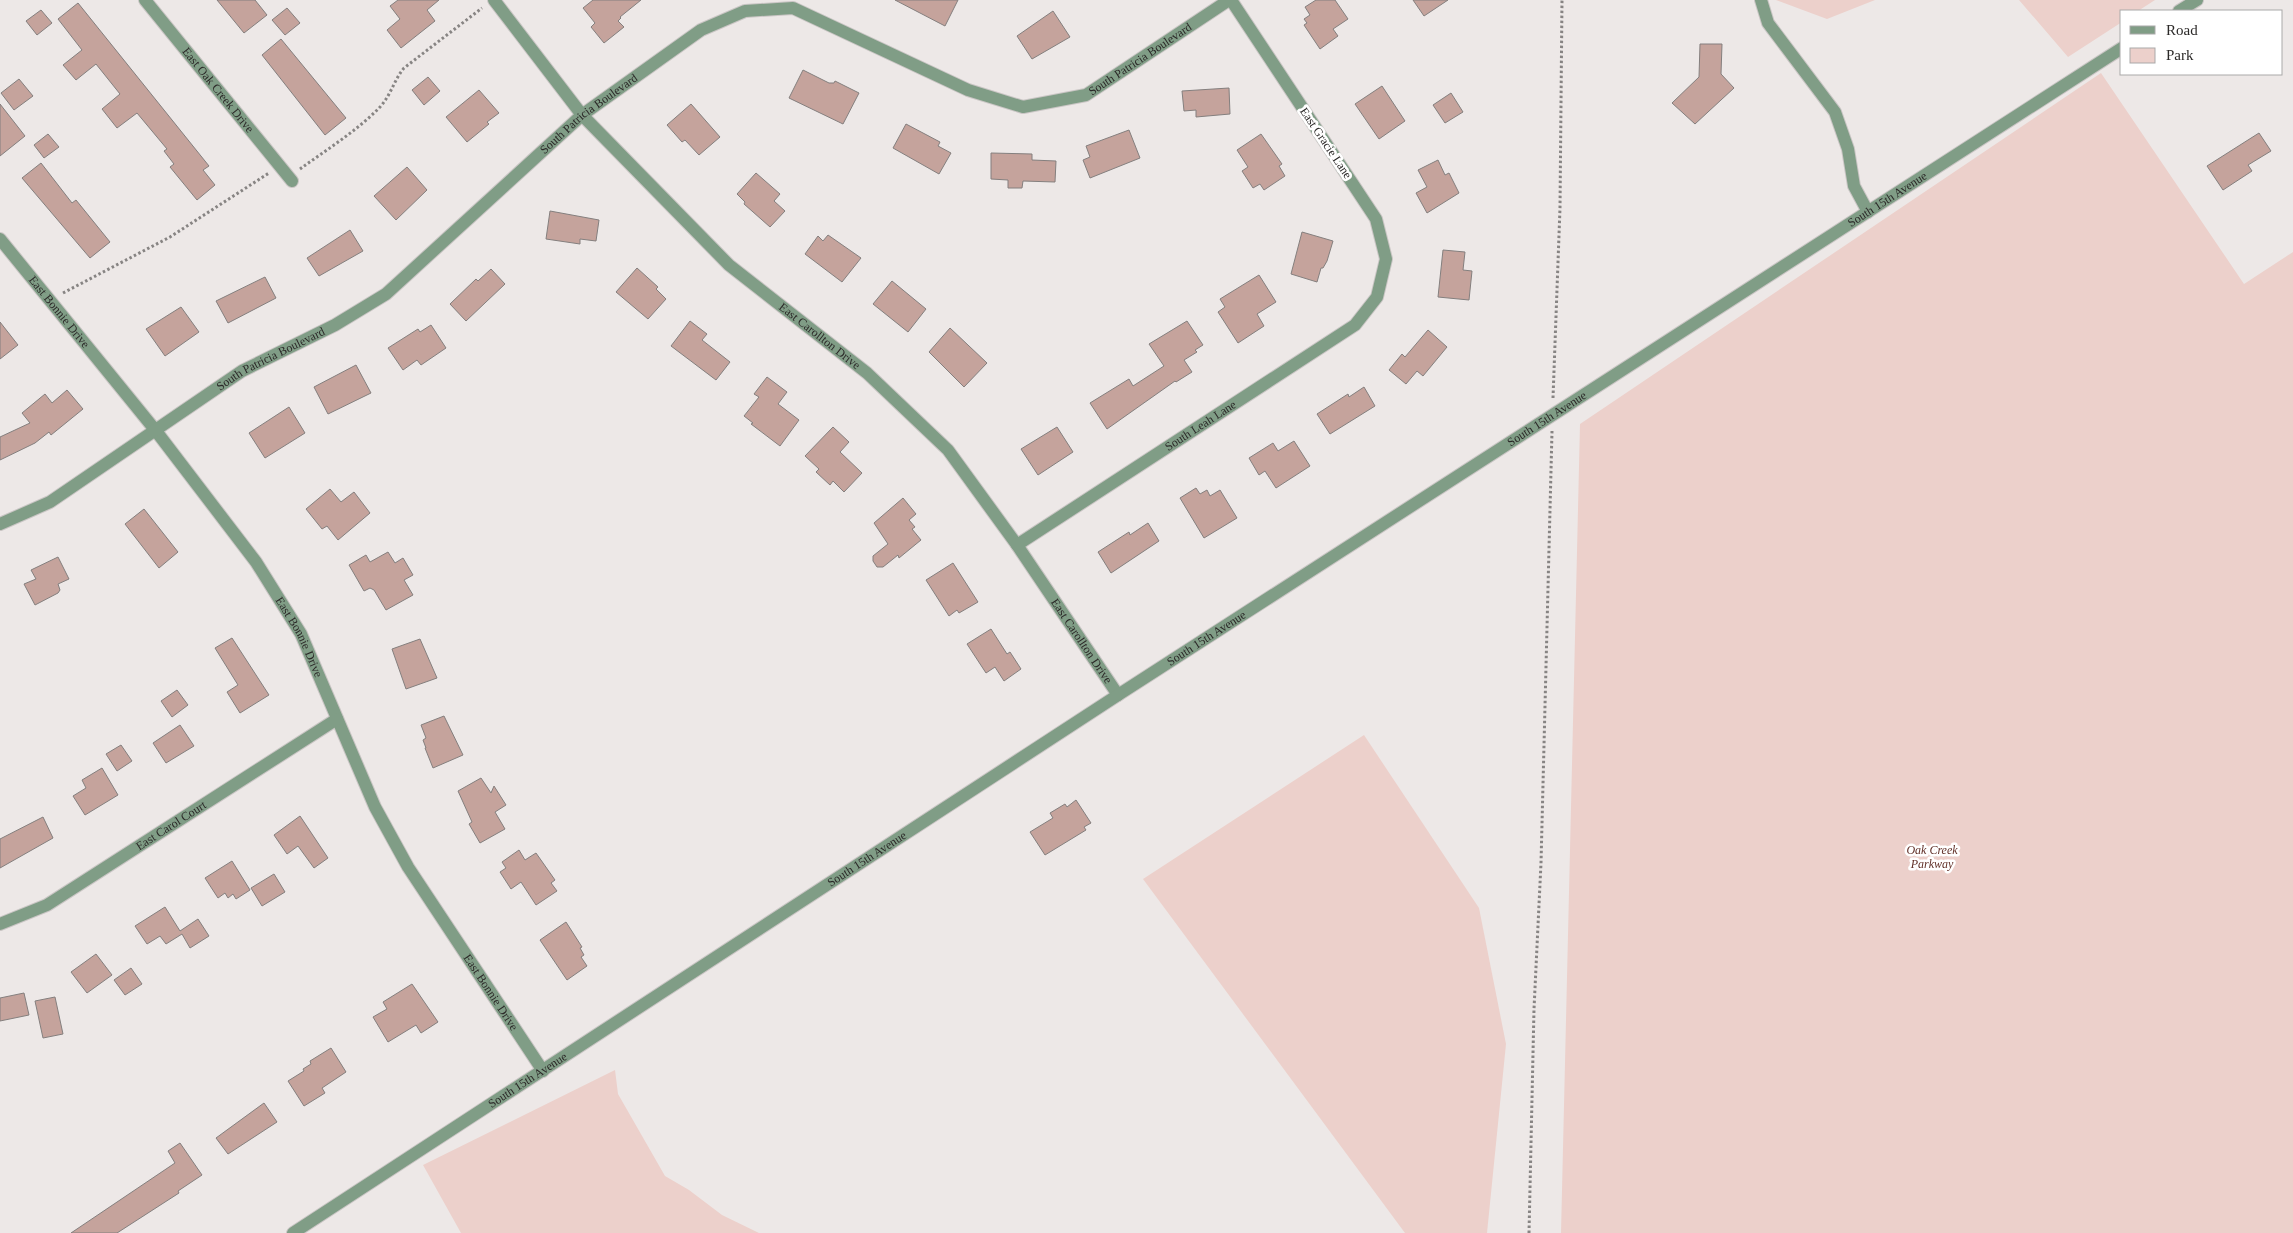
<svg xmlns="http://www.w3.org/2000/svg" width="2293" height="1233" font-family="'Times New Roman',serif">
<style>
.green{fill:#ecd0cb}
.building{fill:#c5a39c;stroke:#847f7e}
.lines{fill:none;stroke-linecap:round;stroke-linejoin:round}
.minor-casing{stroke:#cac6c5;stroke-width:14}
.path{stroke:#878483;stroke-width:3;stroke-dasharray:2.5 2.5;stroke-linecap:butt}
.minor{stroke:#809d86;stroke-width:12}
.labels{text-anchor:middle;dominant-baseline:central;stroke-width:5;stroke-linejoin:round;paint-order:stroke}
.street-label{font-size:12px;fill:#2b2928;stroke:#fff}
.park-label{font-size:12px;font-style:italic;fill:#623129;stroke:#fff}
</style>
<rect width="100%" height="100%" fill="#ede8e7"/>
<g class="green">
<path d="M 1776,0 L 1875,0 L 1827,19 Z"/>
<path d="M 2019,0 L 2155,0 L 2138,11 L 2122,11 L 2122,22 L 2068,57 Z"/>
<path d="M 2101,73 L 2244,284 L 2293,252 L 2293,1233 L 1561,1233 L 1580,424 Z"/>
<path d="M 1364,735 L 1479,908 L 1506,1044 L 1487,1233 L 1405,1233 L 1143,879 Z"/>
<path d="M 615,1070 L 618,1094 L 665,1176 L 689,1190 L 722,1215 L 759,1233 L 461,1233 L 423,1165 Z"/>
</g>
<g class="building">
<path d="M 217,0 L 255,0 L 267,15 L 244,33 Z"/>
<path d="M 398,0 L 439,0 L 427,10 L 435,21 L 401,48 L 387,30 L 400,19 L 390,6 Z"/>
<path d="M 593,0 L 641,0 L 620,17 L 621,18 L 618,21 L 624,27 L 604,43 L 591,27 L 595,23 L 583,8 Z"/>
<path d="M 895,0 L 958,0 L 945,26 Z"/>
<path d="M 1316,0 L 1335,0 L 1348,19 L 1333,29 L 1338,36 L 1320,49 L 1304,25 L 1307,23 L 1304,19 L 1310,15 L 1305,7 Z"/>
<path d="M 1413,0 L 1448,0 L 1424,16 Z"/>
<path d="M 78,3 L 209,166 L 203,170 L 215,185 L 197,200 L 170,167 L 174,164 L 164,151 L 167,149 L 137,113 L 117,128 L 102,109 L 120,94 L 96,64 L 76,80 L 63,65 L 82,50 L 58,19 Z"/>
<path d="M 287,8 L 300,23 L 285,35 L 272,20 Z"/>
<path d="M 41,10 L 52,23 L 37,35 L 26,21 Z"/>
<path d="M 1053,11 L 1070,37 L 1032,59 L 1017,36 Z"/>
<path d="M 281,39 L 346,118 L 325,135 L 262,55 Z"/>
<path d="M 1700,44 L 1722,44 L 1721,74 L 1734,88 L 1695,124 L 1672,103 L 1699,77 Z"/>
<path d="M 803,70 L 829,83 L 834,83 L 835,81 L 859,93 L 843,124 L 789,98 Z"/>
<path d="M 428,77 L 440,91 L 424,105 L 412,90 Z"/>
<path d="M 19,79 L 33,96 L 14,110 L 1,93 Z"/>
<path d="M 1382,86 L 1405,121 L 1379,139 L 1355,104 Z"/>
<path d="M 1229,88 L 1230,114 L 1196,117 L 1196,110 L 1184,111 L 1182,91 Z"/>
<path d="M 479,90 L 499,113 L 487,122 L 489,124 L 467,142 L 446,117 Z"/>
<path d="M 1451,93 L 1463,112 L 1445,123 L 1433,105 Z"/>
<path d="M 0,104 L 25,136 L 0,156 Z"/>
<path d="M 691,104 L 720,137 L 699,155 L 685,140 L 682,142 L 667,125 Z"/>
<path d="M 906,124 L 940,142 L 938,146 L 951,153 L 939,174 L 893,148 Z"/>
<path d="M 1129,130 L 1140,158 L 1090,178 L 1083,160 L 1090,157 L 1086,146 Z"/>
<path d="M 2259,133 L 2271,151 L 2248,165 L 2252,171 L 2223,190 L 2207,166 Z"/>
<path d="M 48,134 L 59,147 L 44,158 L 34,145 Z"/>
<path d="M 1261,134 L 1282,164 L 1279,166 L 1285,176 L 1264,190 L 1260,184 L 1253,188 L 1242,171 L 1248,167 L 1237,150 Z"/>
<path d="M 991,153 L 1032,154 L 1032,160 L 1056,161 L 1055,182 L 1023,181 L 1022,188 L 1008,188 L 1008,180 L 991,179 Z"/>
<path d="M 1438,160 L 1445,175 L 1449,173 L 1459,193 L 1427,213 L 1416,193 L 1427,187 L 1418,170 Z"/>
<path d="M 41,163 L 72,203 L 76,200 L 110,242 L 90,258 L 22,178 Z"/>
<path d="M 407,167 L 427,190 L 396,220 L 374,196 Z"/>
<path d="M 756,173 L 780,194 L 774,201 L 785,211 L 770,227 L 744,204 L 745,202 L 737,194 Z"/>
<path d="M 550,211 L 599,220 L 596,241 L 580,239 L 580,244 L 546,239 Z"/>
<path d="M 350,230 L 363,251 L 319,276 L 307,258 Z"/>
<path d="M 1302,232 L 1333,241 L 1327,261 L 1323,268 L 1321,268 L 1317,282 L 1291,274 Z"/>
<path d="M 828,235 L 861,258 L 842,282 L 805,254 L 818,236 L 823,241 Z"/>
<path d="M 1443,250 L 1465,252 L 1463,270 L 1472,271 L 1469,300 L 1438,297 Z"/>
<path d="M 637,268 L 658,287 L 656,289 L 666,299 L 648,319 L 616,292 Z"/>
<path d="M 491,269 L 505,284 L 466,321 L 450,304 L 476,279 L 478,281 Z"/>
<path d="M 1259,275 L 1276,302 L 1257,314 L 1264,326 L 1238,343 L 1218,312 L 1225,307 L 1220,299 Z"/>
<path d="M 265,277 L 276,298 L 228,323 L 216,301 Z"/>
<path d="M 892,281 L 926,309 L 908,332 L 873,304 Z"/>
<path d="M 181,307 L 199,332 L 165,356 L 146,329 Z"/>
<path d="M 690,321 L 707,334 L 702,340 L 730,362 L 716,380 L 671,346 Z"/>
<path d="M 1187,321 L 1203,345 L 1195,350 L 1197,352 L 1184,360 L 1192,372 L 1176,382 L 1175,381 L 1107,429 L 1090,403 L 1129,379 L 1133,386 L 1164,366 L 1149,344 Z"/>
<path d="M 0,322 L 18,345 L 0,359 Z"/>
<path d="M 431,325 L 446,348 L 421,365 L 417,360 L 403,370 L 388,348 L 418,329 L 420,332 Z"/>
<path d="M 950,328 L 987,363 L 964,387 L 929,352 Z"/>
<path d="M 1428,330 L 1447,347 L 1423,376 L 1417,371 L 1406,384 L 1389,370 L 1402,354 L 1405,357 Z"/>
<path d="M 356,365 L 371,393 L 328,414 L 314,387 Z"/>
<path d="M 767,377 L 787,392 L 778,404 L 799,420 L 780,446 L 751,424 L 753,423 L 744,416 L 759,397 L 754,394 Z"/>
<path d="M 1364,387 L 1375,406 L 1330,434 L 1317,414 L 1348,394 L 1349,397 Z"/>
<path d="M 67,390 L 83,409 L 51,435 L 49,432 L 35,443 L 0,460 L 0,437 L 30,423 L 22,413 L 45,394 L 52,403 Z"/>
<path d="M 289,407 L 305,433 L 265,458 L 249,433 Z"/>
<path d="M 833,427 L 849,442 L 840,452 L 862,473 L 844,492 L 833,481 L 830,485 L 816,472 L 819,469 L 805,456 Z"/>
<path d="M 1057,427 L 1073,452 L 1038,475 L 1021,449 Z"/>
<path d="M 1294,441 L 1310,466 L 1276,488 L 1265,471 L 1259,475 L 1249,458 L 1273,443 L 1278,451 Z"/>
<path d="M 1196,488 L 1200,494 L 1207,490 L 1210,496 L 1220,490 L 1237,518 L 1204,538 L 1180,498 Z"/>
<path d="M 330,489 L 341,502 L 354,492 L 370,513 L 338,540 L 327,526 L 322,529 L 306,509 Z"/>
<path d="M 903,498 L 916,514 L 909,520 L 915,527 L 912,529 L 921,540 L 899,558 L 898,555 L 883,567 L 877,567 L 873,561 L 873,556 L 888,544 L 874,523 Z"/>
<path d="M 144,509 L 178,552 L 159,568 L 125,524 Z"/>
<path d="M 1148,523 L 1159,541 L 1111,573 L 1098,552 L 1129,532 L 1130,535 Z"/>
<path d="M 388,552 L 395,563 L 403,558 L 413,575 L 404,580 L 413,595 L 386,610 L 374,590 L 370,588 L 364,591 L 349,565 L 366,555 L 370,562 Z"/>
<path d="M 58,557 L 69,579 L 58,584 L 60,590 L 58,593 L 35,605 L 24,584 L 36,579 L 31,570 Z"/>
<path d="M 953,563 L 978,602 L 959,613 L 957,610 L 949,616 L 926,580 Z"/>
<path d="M 991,629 L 1007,654 L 1010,652 L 1021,669 L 1004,681 L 995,667 L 986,673 L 967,644 Z"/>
<path d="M 232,638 L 269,695 L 240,713 L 227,692 L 238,685 L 215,648 Z"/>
<path d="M 420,639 L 437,678 L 406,689 L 392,649 Z"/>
<path d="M 177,690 L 188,705 L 172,717 L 161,701 Z"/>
<path d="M 444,716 L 463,755 L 433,768 L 425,748 L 426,748 L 423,740 L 426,738 L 421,725 Z"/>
<path d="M 180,725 L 194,746 L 166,763 L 153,743 Z"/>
<path d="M 121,745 L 132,761 L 117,771 L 106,754 Z"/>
<path d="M 102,768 L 118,795 L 85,815 L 73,796 L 86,788 L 82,780 Z"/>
<path d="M 481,778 L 491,793 L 494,786 L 506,805 L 495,812 L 505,829 L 480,843 L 469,824 L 472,822 L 458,791 Z"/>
<path d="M 1076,800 L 1091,823 L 1084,827 L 1086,830 L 1045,855 L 1030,832 L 1053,818 L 1050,813 L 1065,804 L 1067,807 Z"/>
<path d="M 300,816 L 328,858 L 314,868 L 298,846 L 287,854 L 274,835 Z"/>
<path d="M 43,817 L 53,838 L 0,868 L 0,839 Z"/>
<path d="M 519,850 L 525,860 L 536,853 L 555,880 L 551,883 L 557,891 L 536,905 L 521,882 L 511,889 L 500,872 L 506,868 L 502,862 Z"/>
<path d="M 232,861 L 250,890 L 236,899 L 233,894 L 228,898 L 225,893 L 218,898 L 205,878 Z"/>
<path d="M 274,874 L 285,892 L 262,906 L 251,888 Z"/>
<path d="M 165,907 L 180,931 L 198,919 L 209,936 L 190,948 L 182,934 L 166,944 L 160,936 L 147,944 L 135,926 Z"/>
<path d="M 566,922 L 582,947 L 580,948 L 584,955 L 581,957 L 587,966 L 567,980 L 540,940 Z"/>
<path d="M 96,954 L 112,975 L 87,993 L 71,972 Z"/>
<path d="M 131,968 L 142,984 L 125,995 L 114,980 Z"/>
<path d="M 412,984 L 438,1022 L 421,1033 L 416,1025 L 388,1042 L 373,1017 L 387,1009 L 383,1002 Z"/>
<path d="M 24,993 L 29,1015 L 0,1021 L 0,998 Z"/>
<path d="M 55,997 L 63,1034 L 43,1038 L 35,1001 Z"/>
<path d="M 331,1048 L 346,1072 L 322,1088 L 325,1093 L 304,1106 L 288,1081 L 304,1071 L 303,1069 L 311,1064 L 310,1061 Z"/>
<path d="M 264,1103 L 277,1122 L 228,1154 L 216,1138 Z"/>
<path d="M 180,1143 L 202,1175 L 178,1191 L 179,1193 L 117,1233 L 71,1233 L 175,1163 L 168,1151 Z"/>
</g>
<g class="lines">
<defs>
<g id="minor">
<path id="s1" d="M 145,0 L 292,181"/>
<path id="s2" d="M 494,0 L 582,115 L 729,265 L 867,373 L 948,450 L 1017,545 L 1118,695"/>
<path d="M 1761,0 L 1768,23 L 1835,112 L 1848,149 L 1854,186 L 1868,212"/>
<path d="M 2179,11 L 2197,0"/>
<path id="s3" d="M 0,239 L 156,431 L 256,562 L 301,634 L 375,807 L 408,867 L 543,1071"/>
<path id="s4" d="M 0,524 L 50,502 L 242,371 L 335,325 L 386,294 L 582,115 L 701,30 L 745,11 L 793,8 L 968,90 L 1023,107 L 1086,95 L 1229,0"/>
<path id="s5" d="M 1017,545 L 1355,325 L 1377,297 L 1386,259 L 1376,219 L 1231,0"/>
<path id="s6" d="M 0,924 L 47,905 L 337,719"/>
<path id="s7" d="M 293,1233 L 1118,695 L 2122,48"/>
</g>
</defs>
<use href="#minor" class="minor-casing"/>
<g class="path">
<path d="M 300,169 C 326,150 357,131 380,107 C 391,95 394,80 404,68 L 482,8"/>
<path d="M 63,293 L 170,237 L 269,173"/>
<path d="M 1553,398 L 1560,208 L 1562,0"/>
<path d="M 1529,1233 L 1534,1009 L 1541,863 L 1552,431"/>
</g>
<use href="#minor" class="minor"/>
</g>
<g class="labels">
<g class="street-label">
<text stroke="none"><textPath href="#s4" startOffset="1338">South Patricia Boulevard</textPath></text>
<text stroke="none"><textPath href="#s1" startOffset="116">East Oak Creek Drive</textPath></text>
<text stroke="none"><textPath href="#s4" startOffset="722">South Patricia Boulevard</textPath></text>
<text transform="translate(1326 143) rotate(56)">East Gracie Lane</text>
<text stroke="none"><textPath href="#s7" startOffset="1900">South 15th Avenue</textPath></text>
<text stroke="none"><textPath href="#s3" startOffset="94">East Bonnie Drive</textPath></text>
<text stroke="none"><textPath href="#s2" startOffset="470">East Carollton Drive</textPath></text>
<text stroke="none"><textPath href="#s4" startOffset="318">South Patricia Boulevard</textPath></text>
<text stroke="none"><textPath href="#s7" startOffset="1495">South 15th Avenue</textPath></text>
<text stroke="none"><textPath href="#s5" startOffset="219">South Leah Lane</textPath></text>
<text stroke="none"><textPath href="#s3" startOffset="499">East Bonnie Drive</textPath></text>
<text stroke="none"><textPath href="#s7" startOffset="1090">South 15th Avenue</textPath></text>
<text stroke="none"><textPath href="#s2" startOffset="875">East Carollton Drive</textPath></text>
<text stroke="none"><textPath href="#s6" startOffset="198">East Carol Court</textPath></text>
<text stroke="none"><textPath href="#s7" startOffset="685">South 15th Avenue</textPath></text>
<text stroke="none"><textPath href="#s3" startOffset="904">East Bonnie Drive</textPath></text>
<text stroke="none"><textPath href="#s7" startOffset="280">South 15th Avenue</textPath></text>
</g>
<g class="park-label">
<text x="1932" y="850">Oak Creek<tspan x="1932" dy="14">Parkway</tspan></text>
</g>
</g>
<rect x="2120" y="10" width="162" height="65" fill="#ffffff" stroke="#aaa9a9"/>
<rect x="2130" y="26" width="25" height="8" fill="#809d86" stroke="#aaa9a9"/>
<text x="2166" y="35" font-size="15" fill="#2b2928">Road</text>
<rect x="2130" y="48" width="25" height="15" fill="#ecd0cb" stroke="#aaa9a9"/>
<text x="2166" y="60" font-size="15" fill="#2b2928">Park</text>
</svg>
